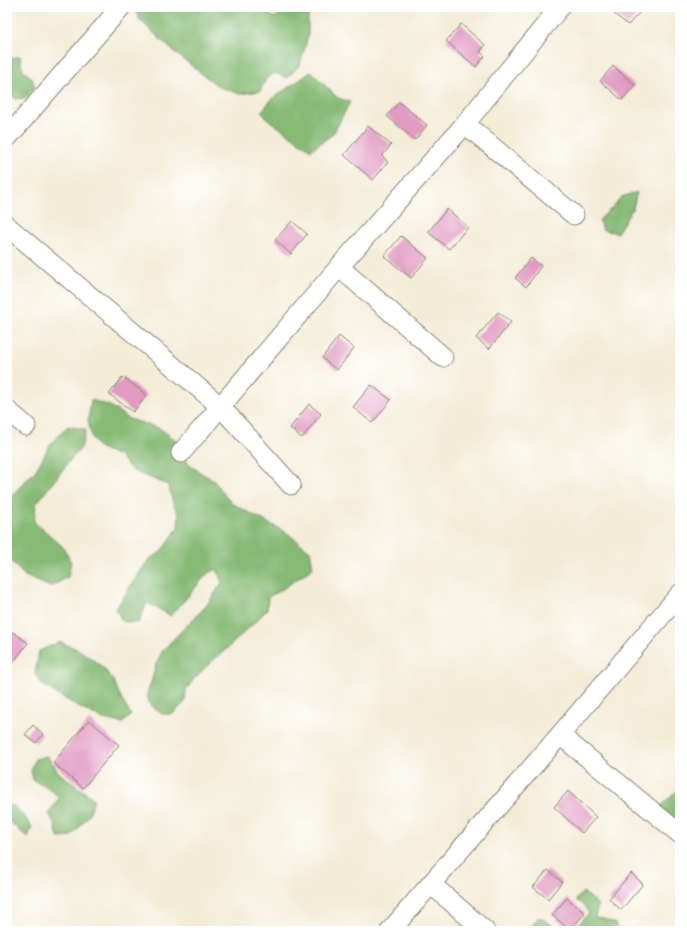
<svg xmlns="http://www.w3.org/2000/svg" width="687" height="938" font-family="'Shantell Sans',sans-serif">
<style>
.forest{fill:#86ba75;stroke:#516b48}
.building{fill:#e19ac2}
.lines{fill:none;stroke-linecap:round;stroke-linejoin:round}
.street-casing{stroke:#88847a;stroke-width:21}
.street{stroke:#fff;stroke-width:19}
</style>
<rect width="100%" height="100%" fill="#fff"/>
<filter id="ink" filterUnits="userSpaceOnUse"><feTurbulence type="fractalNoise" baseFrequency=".025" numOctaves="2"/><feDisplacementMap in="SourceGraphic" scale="8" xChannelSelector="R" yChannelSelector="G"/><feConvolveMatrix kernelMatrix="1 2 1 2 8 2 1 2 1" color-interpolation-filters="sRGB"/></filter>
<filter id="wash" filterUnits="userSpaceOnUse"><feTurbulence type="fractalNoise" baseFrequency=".012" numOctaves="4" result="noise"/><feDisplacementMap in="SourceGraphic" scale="16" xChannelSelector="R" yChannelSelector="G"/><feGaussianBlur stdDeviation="0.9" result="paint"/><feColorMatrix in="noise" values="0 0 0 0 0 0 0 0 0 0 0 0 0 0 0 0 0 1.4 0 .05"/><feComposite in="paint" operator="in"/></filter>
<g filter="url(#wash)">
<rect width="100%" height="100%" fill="#f4ecd7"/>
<g class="forest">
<path d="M 134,7 L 260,7 L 274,18 L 286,10 L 308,15 L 308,36 L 300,65 L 287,78 L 275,73 L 266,79 L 260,91 L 240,94 L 219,87 L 174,52 L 139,19 Z"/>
<path d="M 20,56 L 22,68 L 32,78 L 35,87 L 26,98 L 15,99 L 7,89 L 7,80 L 12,73 L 12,67 L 7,60 Z"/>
<path d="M 311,72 L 338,98 L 350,102 L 333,134 L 311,150 L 270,121 L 261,112 L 273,98 Z"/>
<path d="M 637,192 L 633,208 L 617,233 L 603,230 L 599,220 L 613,207 L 621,197 Z"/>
<path d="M 91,400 L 110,406 L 129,419 L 159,428 L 176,440 L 189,465 L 214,481 L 231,503 L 287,533 L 310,551 L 313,568 L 281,590 L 268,597 L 267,610 L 231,645 L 210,663 L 193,680 L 186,690 L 185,702 L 173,714 L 162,714 L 150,705 L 147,694 L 152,680 L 156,664 L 163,650 L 206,606 L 222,583 L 217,569 L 207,574 L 171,616 L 161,610 L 147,603 L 138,623 L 122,621 L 116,609 L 133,582 L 149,559 L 160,553 L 178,528 L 179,515 L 173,503 L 168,485 L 133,471 L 119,456 L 98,447 L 92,438 L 88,421 Z"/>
<path d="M 68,426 L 86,430 L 81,448 L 71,459 L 36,504 L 34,522 L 45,531 L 63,547 L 71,562 L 68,577 L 50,587 L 25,576 L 7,557 L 7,508 L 13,494 L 36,470 L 51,443 Z"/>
<path d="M 60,642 L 79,650 L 101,665 L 113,680 L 123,702 L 131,715 L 123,723 L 103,719 L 86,711 L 60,696 L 42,684 L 35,674 L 39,651 Z"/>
<path d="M 47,756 L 59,773 L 94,799 L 89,815 L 71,837 L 58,838 L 55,825 L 49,813 L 59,798 L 52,791 L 33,780 L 31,770 L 35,759 Z"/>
<path d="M 680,788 L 680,820 L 670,822 L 661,807 L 671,796 Z"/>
<path d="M 7,805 L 14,806 L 27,820 L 32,827 L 28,837 L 20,831 L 10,822 L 7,823 Z"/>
<path d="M 583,892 L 591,898 L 597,904 L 597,910 L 595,918 L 604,919 L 616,924 L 618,931 L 598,931 L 591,927 L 588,931 L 575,931 L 576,927 L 589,913 L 584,906 L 576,900 Z"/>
<path d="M 539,917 L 551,924 L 550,931 L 530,931 L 533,924 Z"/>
</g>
<g id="blocks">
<g class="building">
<path d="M 617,7 L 634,7 L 640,12 L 628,25 L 613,13 Z"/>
<path d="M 461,24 L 485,45 L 480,52 L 485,56 L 476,67 L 446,41 Z"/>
<path d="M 613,66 L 635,85 L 622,100 L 600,81 Z"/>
<path d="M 399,102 L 427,125 L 415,140 L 387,116 Z"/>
<path d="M 368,126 L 391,145 L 382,156 L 388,162 L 373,180 L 344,155 Z"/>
<path d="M 447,209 L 468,227 L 449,249 L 428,232 Z"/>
<path d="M 292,221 L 307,234 L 291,254 L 275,240 Z"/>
<path d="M 401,236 L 428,258 L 411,278 L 384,256 Z"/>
<path d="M 531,258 L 541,266 L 526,287 L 515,278 Z"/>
<path d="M 498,312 L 511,322 L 489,349 L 476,338 Z"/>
<path d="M 339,336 L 354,348 L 337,370 L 322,358 Z"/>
<path d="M 123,377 L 147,395 L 133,412 L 109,394 Z"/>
<path d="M 371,385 L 391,400 L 372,423 L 353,407 Z"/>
<path d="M 309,404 L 321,414 L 302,438 L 290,428 Z"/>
<path d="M 13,632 L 28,643 L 14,661 L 7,655 L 7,640 Z"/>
<path d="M 89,720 L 119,745 L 83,788 L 53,763 Z"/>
<path d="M 33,725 L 43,734 L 36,743 L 25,735 Z"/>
<path d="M 568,791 L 596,817 L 582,833 L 554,807 Z"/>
<path d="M 548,870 L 562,882 L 548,899 L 533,887 Z"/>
<path d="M 631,873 L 643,884 L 621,910 L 609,899 Z"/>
<path d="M 567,898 L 585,913 L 570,930 L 552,915 Z"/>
</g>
</g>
</g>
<g filter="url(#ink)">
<use href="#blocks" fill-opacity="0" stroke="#88847a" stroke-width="1"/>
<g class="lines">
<defs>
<g id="street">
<path d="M 465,124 L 574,215"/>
<path d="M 7,138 L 121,7"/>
<path d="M 7,226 L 220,406 L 291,485"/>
<path d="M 339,267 L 443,357"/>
<path d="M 7,410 L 26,426"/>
<path d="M 181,453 L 339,267 L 465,124 L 560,7"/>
<path d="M 560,735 L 680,834"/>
<path d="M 431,884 L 485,931"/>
<path d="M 390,931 L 560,735 L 680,594"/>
</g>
</defs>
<use href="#street" class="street-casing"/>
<use href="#street" class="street"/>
</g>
</g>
<rect width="687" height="938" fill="none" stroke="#fff" stroke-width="24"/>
</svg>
